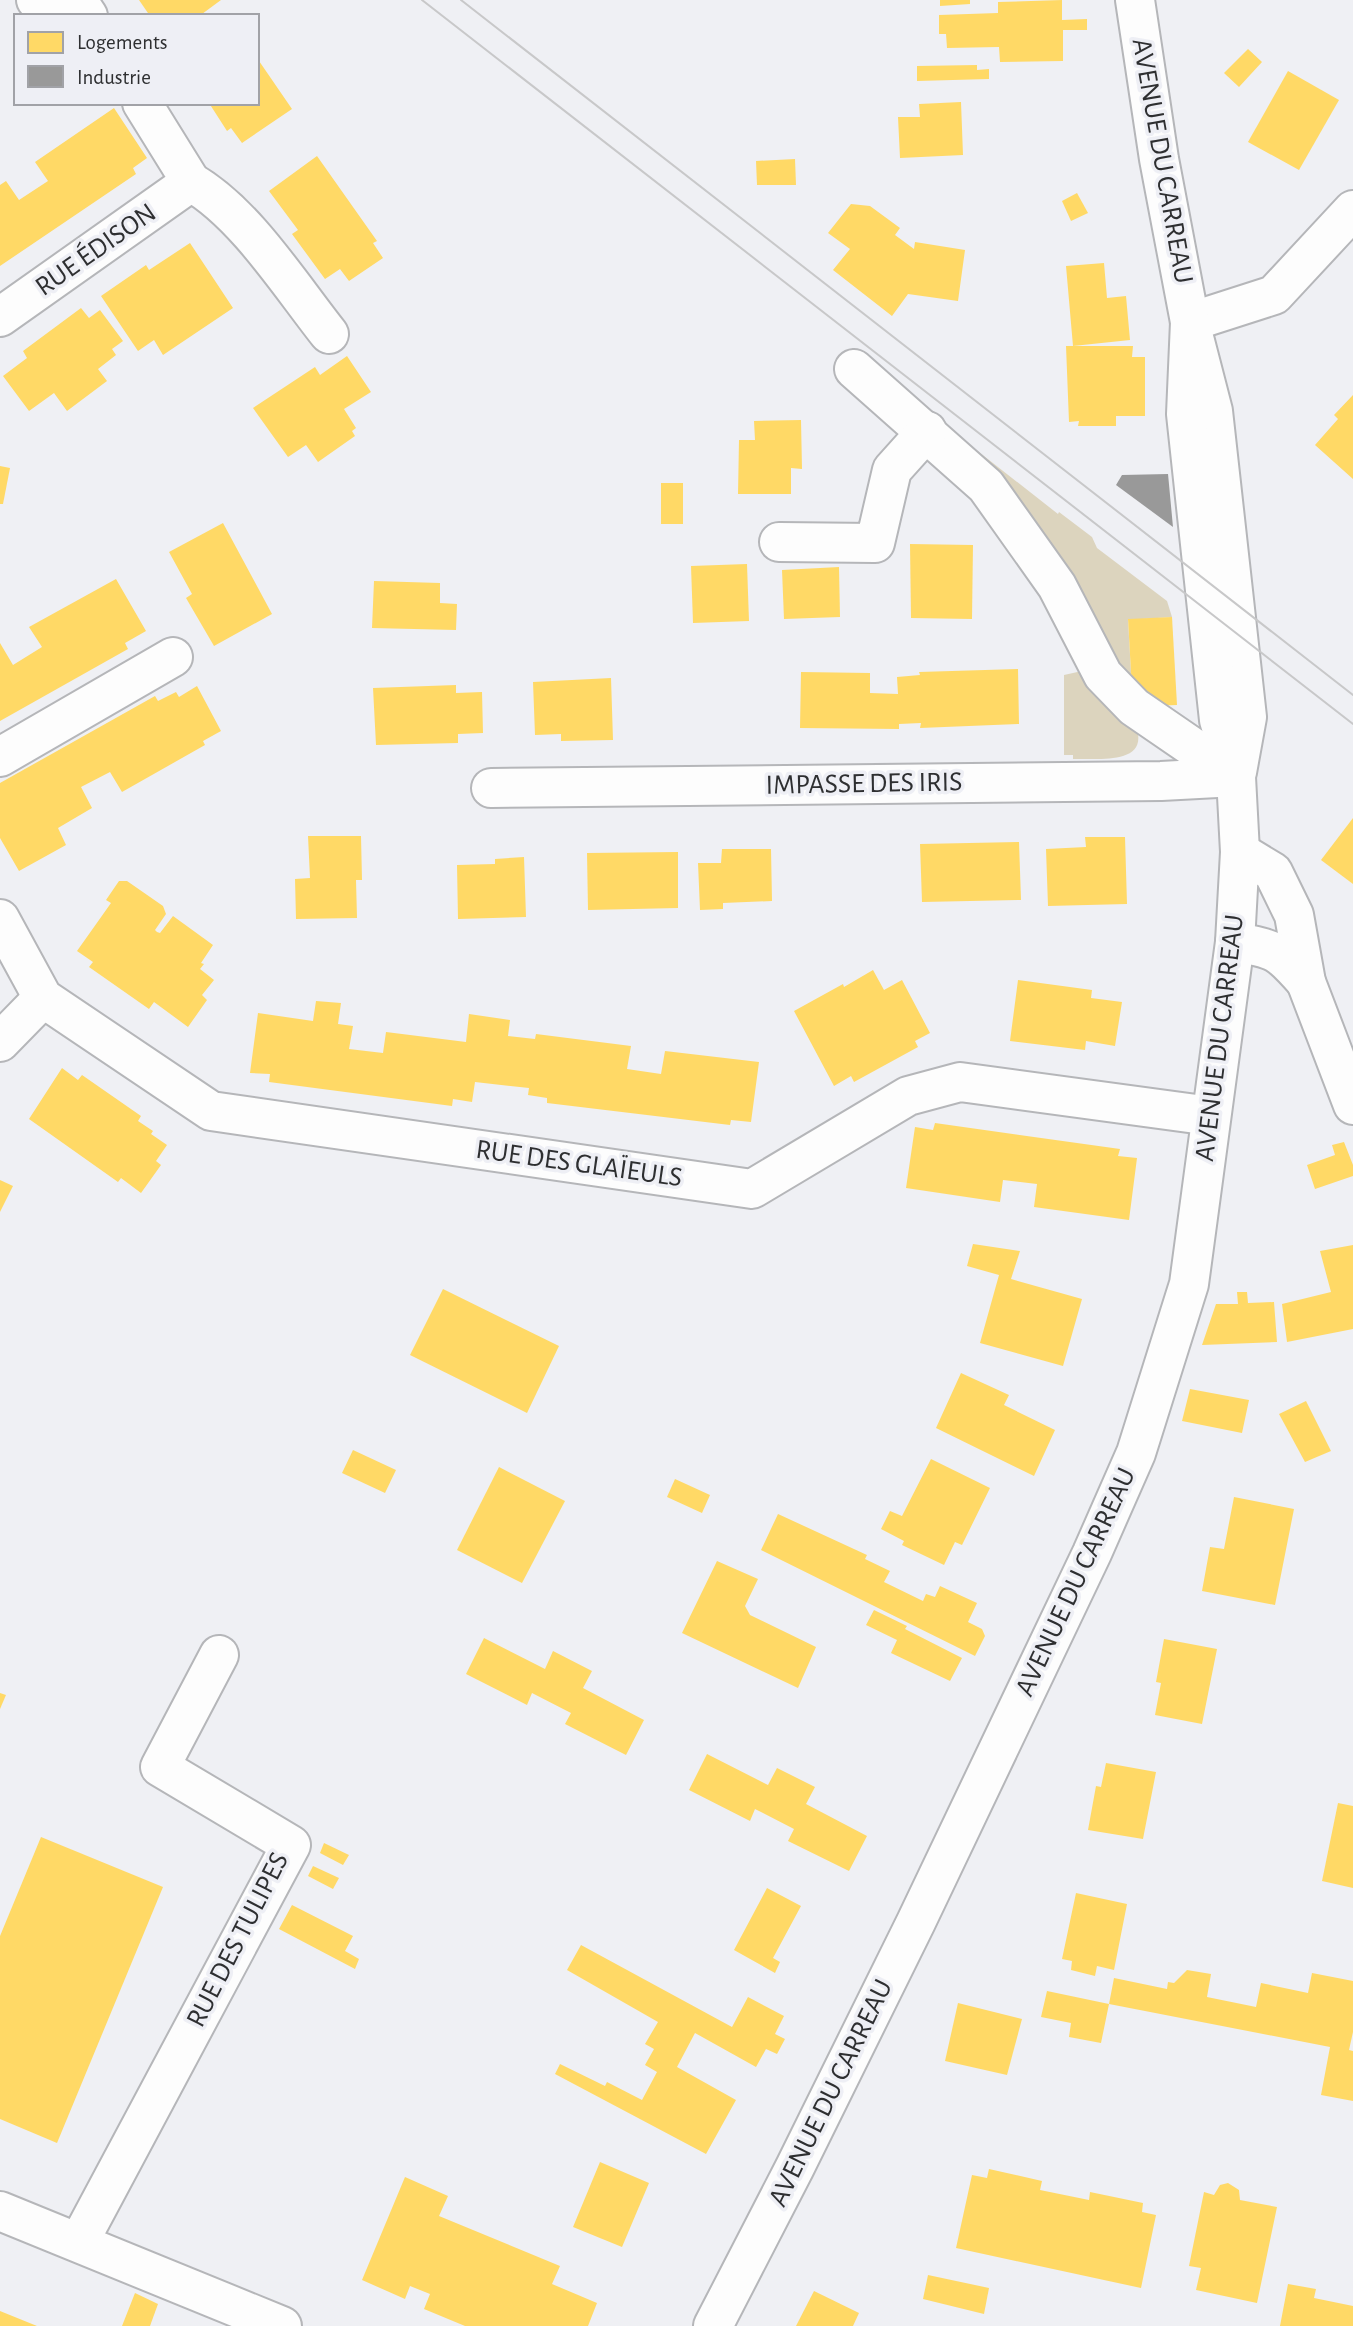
<svg xmlns="http://www.w3.org/2000/svg" width="1353" height="2326" font-family="'Alegreya Sans',sans-serif">
<style>
.green{fill:#dcd4be}
.homes{fill:#ffd966}
.industry{fill:#999}
.lines{fill:none;stroke-linecap:round;stroke-linejoin:round}
.street-casing{stroke:#b5b6b9;stroke-width:42}
.secondary-casing{stroke:#b5b6b9;stroke-width:42}
.street{stroke:#fdfdfd;stroke-width:38}
.secondary{stroke:#fdfdfd;stroke-width:38}
.tram{stroke:#c8c8c9;stroke-width:2}
.labels{text-anchor:middle;dominant-baseline:central;stroke-width:7;stroke-linejoin:round;paint-order:stroke}
.street-label{font-size:28px;fill:#2e2f31;stroke:#eeeff5}
</style>
<rect width="100%" height="100%" fill="#eff0f4"/>
<g class="green">
<path d="M 919,405 L 1058,514 L 1059,512 L 1092,537 L 1097,548 L 1167,601 L 1172,617 L 1128,620 L 1132,690 Z"/>
<path d="M 1082,671 L 1138,734 C 1143,765 1093,758 1073,759 L 1073,755 L 1064,755 L 1064,675 Z"/>
</g>
<g class="homes">
<path d="M 139,0 L 221,0 L 202,14 L 203,16 L 150,16 Z"/>
<path d="M 940,0 L 970,0 L 970,4 L 940,6 Z"/>
<path d="M 1062,0 L 1062,20 L 1087,19 L 1087,30 L 1063,30 L 1063,61 L 1000,62 L 999,47 L 947,48 L 946,34 L 939,34 L 939,15 L 998,13 L 998,2 Z"/>
<path d="M 1248,49 L 1262,62 L 1239,87 L 1224,73 Z"/>
<path d="M 257,58 L 292,109 L 242,143 L 231,128 L 227,131 L 209,103 L 257,103 Z"/>
<path d="M 977,65 L 977,70 L 989,69 L 989,79 L 917,81 L 917,66 Z"/>
<path d="M 1288,71 L 1339,100 L 1299,170 L 1248,142 Z"/>
<path d="M 961,102 L 963,155 L 900,158 L 898,117 L 920,117 L 919,104 Z"/>
<path d="M 114,108 L 147,158 L 133,168 L 136,174 L 0,266 L 0,185 L 6,181 L 19,200 L 48,181 L 35,162 Z"/>
<path d="M 317,156 L 377,241 L 373,243 L 383,258 L 349,281 L 340,269 L 325,279 L 292,234 L 298,230 L 269,191 Z"/>
<path d="M 795,159 L 796,185 L 757,185 L 756,161 Z"/>
<path d="M 1077,193 L 1088,213 L 1071,221 L 1062,201 Z"/>
<path d="M 851,204 L 870,206 L 900,228 L 895,235 L 914,249 L 915,242 L 965,250 L 958,301 L 908,294 L 892,316 L 833,270 L 850,249 L 828,233 Z"/>
<path d="M 190,243 L 233,308 L 163,355 L 154,340 L 138,351 L 101,296 L 146,265 L 149,270 Z"/>
<path d="M 1104,263 L 1107,298 L 1126,296 L 1130,340 L 1073,346 L 1066,266 Z"/>
<path d="M 81,308 L 89,318 L 100,310 L 123,341 L 112,349 L 116,355 L 98,369 L 107,381 L 67,411 L 54,393 L 29,411 L 3,376 L 27,358 L 23,351 Z"/>
<path d="M 1066,346 L 1133,346 L 1132,357 L 1145,357 L 1145,416 L 1116,416 L 1116,426 L 1078,426 L 1079,421 L 1069,422 Z"/>
<path d="M 347,356 L 371,392 L 344,409 L 356,428 L 352,431 L 355,436 L 318,462 L 306,445 L 288,457 L 253,408 L 315,367 L 320,375 Z"/>
<path d="M 1353,395 L 1353,479 L 1315,445 L 1338,419 L 1334,415 Z"/>
<path d="M 801,420 L 802,469 L 791,468 L 791,494 L 738,494 L 739,440 L 755,440 L 754,421 Z"/>
<path d="M 0,466 L 10,468 L 3,504 L 0,504 Z"/>
<rect x="661" y="483" width="22" height="41"/>
<path d="M 223,523 L 272,614 L 214,646 L 186,598 L 192,594 L 169,552 Z"/>
<path d="M 910,544 L 973,545 L 972,619 L 911,618 Z"/>
<path d="M 747,564 L 749,621 L 693,623 L 691,566 Z"/>
<path d="M 839,567 L 840,617 L 784,619 L 782,570 Z"/>
<path d="M 116,579 L 146,631 L 125,643 L 128,649 L 0,721 L 0,643 L 13,665 L 42,647 L 29,627 Z"/>
<path d="M 374,581 L 440,583 L 440,603 L 457,604 L 456,630 L 372,628 Z"/>
<path d="M 1172,617 L 1177,705 L 1151,706 L 1132,690 L 1128,619 Z"/>
<path d="M 1018,669 L 1019,724 L 920,728 L 921,723 L 899,724 L 899,729 L 800,728 L 801,672 L 870,673 L 870,693 L 898,694 L 897,677 L 920,675 L 919,672 Z"/>
<path d="M 611,678 L 613,740 L 561,741 L 561,734 L 535,735 L 533,682 Z"/>
<path d="M 456,685 L 456,693 L 482,692 L 483,733 L 458,734 L 458,743 L 376,745 L 373,688 Z"/>
<path d="M 197,686 L 221,731 L 203,741 L 205,745 L 122,792 L 110,772 L 81,787 L 92,808 L 58,828 L 66,845 L 19,871 L 0,838 L 0,783 L 155,696 L 158,701 L 176,692 L 179,697 Z"/>
<path d="M 1353,818 L 1353,884 L 1321,860 Z"/>
<path d="M 308,836 L 361,836 L 362,880 L 356,880 L 357,918 L 296,919 L 295,879 L 310,878 Z"/>
<path d="M 1085,837 L 1125,837 L 1127,904 L 1048,906 L 1046,849 L 1086,847 Z"/>
<path d="M 1019,842 L 1021,900 L 922,902 L 920,844 Z"/>
<path d="M 722,849 L 771,849 L 772,901 L 723,903 L 723,909 L 700,910 L 698,863 L 721,863 Z"/>
<path d="M 678,852 L 678,908 L 588,910 L 587,853 Z"/>
<path d="M 524,857 L 526,917 L 458,919 L 457,865 L 495,864 L 495,859 Z"/>
<path d="M 119,881 L 127,881 L 163,906 L 166,914 L 155,930 L 157,932 L 160,933 L 173,916 L 213,945 L 201,963 L 204,964 L 200,969 L 214,980 L 202,995 L 207,1000 L 188,1027 L 154,1002 L 149,1009 L 89,967 L 93,962 L 77,951 L 111,903 L 106,900 Z"/>
<path d="M 873,970 L 884,990 L 902,980 L 930,1033 L 915,1041 L 918,1047 L 854,1082 L 851,1076 L 834,1086 L 794,1011 L 843,984 L 844,987 Z"/>
<path d="M 1018,980 L 1092,990 L 1091,998 L 1122,1002 L 1115,1046 L 1086,1041 L 1085,1050 L 1010,1041 Z"/>
<path d="M 316,1001 L 341,1003 L 338,1024 L 353,1026 L 349,1049 L 383,1053 L 386,1032 L 466,1042 L 469,1014 L 510,1020 L 508,1036 L 535,1039 L 536,1034 L 631,1046 L 627,1069 L 661,1074 L 665,1051 L 759,1062 L 751,1122 L 731,1120 L 730,1125 L 547,1103 L 547,1098 L 528,1095 L 529,1088 L 475,1082 L 472,1102 L 453,1099 L 452,1106 L 269,1082 L 270,1074 L 250,1073 L 258,1013 L 313,1021 Z"/>
<path d="M 62,1068 L 78,1080 L 82,1075 L 141,1116 L 138,1121 L 153,1131 L 151,1134 L 167,1145 L 156,1161 L 161,1165 L 141,1193 L 121,1178 L 118,1182 L 29,1119 Z"/>
<path d="M 935,1123 L 1120,1149 L 1118,1156 L 1137,1158 L 1129,1220 L 1034,1207 L 1037,1184 L 1003,1180 L 1000,1202 L 906,1188 L 915,1127 L 933,1130 Z"/>
<path d="M 1344,1142 L 1353,1165 L 1353,1176 L 1315,1189 L 1307,1165 L 1335,1155 L 1332,1145 Z"/>
<path d="M 0,1180 L 13,1186 L 0,1212 Z"/>
<path d="M 973,1244 L 1020,1251 L 1011,1279 L 1082,1299 L 1063,1366 L 980,1343 L 999,1275 L 967,1266 Z"/>
<path d="M 1353,1245 L 1353,1329 L 1287,1342 L 1282,1304 L 1331,1292 L 1320,1251 Z"/>
<path d="M 443,1289 L 559,1346 L 527,1413 L 410,1355 Z"/>
<path d="M 1237,1292 L 1247,1292 L 1248,1303 L 1274,1302 L 1277,1342 L 1202,1345 L 1216,1304 L 1238,1304 Z"/>
<path d="M 961,1373 L 1009,1395 L 1004,1405 L 1055,1430 L 1034,1476 L 936,1428 Z"/>
<path d="M 1190,1389 L 1249,1400 L 1242,1433 L 1182,1421 Z"/>
<path d="M 1306,1401 L 1331,1451 L 1305,1462 L 1279,1414 Z"/>
<path d="M 353,1450 L 396,1470 L 385,1493 L 342,1473 Z"/>
<path d="M 931,1459 L 990,1488 L 962,1545 L 955,1542 L 944,1565 L 902,1545 L 904,1541 L 881,1529 L 890,1511 L 902,1516 Z"/>
<path d="M 499,1467 L 565,1501 L 522,1583 L 457,1550 Z"/>
<path d="M 675,1479 L 710,1495 L 702,1513 L 667,1497 Z"/>
<path d="M 1234,1497 L 1294,1509 L 1275,1605 L 1202,1591 L 1210,1547 L 1224,1549 Z"/>
<path d="M 778,1514 L 867,1555 L 865,1559 L 890,1571 L 884,1582 L 923,1601 L 926,1594 L 935,1597 L 940,1586 L 977,1603 L 968,1622 L 982,1629 L 985,1636 L 975,1656 L 761,1550 Z"/>
<path d="M 717,1561 L 758,1579 L 745,1606 L 750,1615 L 816,1647 L 798,1688 L 682,1633 Z"/>
<path d="M 874,1610 L 907,1626 L 905,1629 L 962,1658 L 950,1681 L 891,1653 L 897,1640 L 866,1625 Z"/>
<path d="M 484,1638 L 545,1669 L 553,1651 L 592,1671 L 583,1688 L 644,1720 L 626,1755 L 565,1724 L 571,1713 L 532,1693 L 527,1705 L 466,1674 Z"/>
<path d="M 1164,1639 L 1217,1649 L 1202,1724 L 1155,1715 L 1161,1683 L 1156,1682 Z"/>
<path d="M 0,1693 L 6,1695 L 0,1709 Z"/>
<path d="M 707,1754 L 768,1785 L 777,1768 L 815,1787 L 806,1804 L 867,1836 L 849,1871 L 788,1841 L 794,1829 L 755,1809 L 750,1821 L 689,1790 Z"/>
<path d="M 1106,1763 L 1156,1772 L 1143,1839 L 1088,1830 L 1096,1786 L 1101,1787 Z"/>
<path d="M 1338,1803 L 1353,1806 L 1353,1888 L 1322,1881 Z"/>
<path d="M 41,1837 L 163,1887 L 57,2143 L 0,2119 L 0,1936 Z"/>
<path d="M 324,1843 L 349,1855 L 343,1865 L 320,1853 Z"/>
<path d="M 313,1866 L 339,1878 L 333,1889 L 308,1876 Z"/>
<path d="M 767,1888 L 801,1906 L 773,1958 L 780,1962 L 775,1973 L 734,1950 Z"/>
<path d="M 1076,1893 L 1127,1904 L 1114,1970 L 1097,1966 L 1095,1976 L 1071,1970 L 1072,1961 L 1062,1959 Z"/>
<path d="M 292,1905 L 353,1936 L 345,1951 L 359,1959 L 355,1969 L 279,1929 Z"/>
<path d="M 581,1945 L 732,2027 L 748,1997 L 784,2016 L 775,2034 L 785,2039 L 777,2054 L 766,2049 L 756,2067 L 695,2033 L 677,2067 L 736,2100 L 706,2154 L 555,2074 L 560,2064 L 605,2086 L 607,2082 L 642,2100 L 657,2072 L 645,2065 L 654,2049 L 645,2044 L 658,2022 L 567,1970 Z"/>
<path d="M 1187,1970 L 1211,1974 L 1207,1997 L 1256,2007 L 1261,1983 L 1308,1993 L 1312,1973 L 1353,1981 L 1353,2032 L 1349,2050 L 1353,2051 L 1353,2101 L 1321,2095 L 1330,2047 L 1109,2004 L 1114,1978 L 1167,1989 L 1168,1982 L 1174,1983 Z"/>
<path d="M 1047,1991 L 1109,2004 L 1101,2043 L 1069,2037 L 1071,2023 L 1041,2017 Z"/>
<path d="M 958,2003 L 1022,2019 L 1007,2075 L 945,2061 Z"/>
<path d="M 600,2162 L 649,2183 L 622,2247 L 573,2227 Z"/>
<path d="M 989,2169 L 1042,2181 L 1040,2190 L 1089,2200 L 1090,2192 L 1143,2203 L 1142,2212 L 1156,2215 L 1141,2288 L 956,2248 L 972,2175 L 987,2178 Z"/>
<path d="M 405,2177 L 448,2196 L 439,2216 L 560,2266 L 552,2284 L 597,2303 L 588,2326 L 465,2326 L 424,2309 L 430,2294 L 410,2286 L 405,2299 L 362,2280 Z"/>
<path d="M 1228,2183 L 1239,2190 L 1240,2200 L 1277,2207 L 1257,2303 L 1196,2290 L 1201,2268 L 1189,2266 L 1204,2192 L 1214,2195 L 1220,2185 Z"/>
<path d="M 928,2275 L 989,2288 L 984,2314 L 923,2299 Z"/>
<path d="M 1288,2284 L 1316,2289 L 1314,2298 L 1353,2306 L 1353,2326 L 1280,2326 Z"/>
<path d="M 814,2291 L 859,2313 L 853,2326 L 796,2326 Z"/>
<path d="M 135,2293 L 158,2304 L 150,2326 L 122,2326 Z"/>
<path d="M 0,2311 L 37,2326 L 0,2326 Z"/>
</g>
<path class="industry" d="M 1168,474 L 1173,527 L 1116,485 L 1122,475 Z"/>
<g class="lines">
<defs>
<g id="street">
<path d="M 36,0 L 84,10 L 88,16"/>
<path d="M 191,182 C 245,213 290,285 329,334"/>
<path d="M 0,317 L 191,182 L 142,103"/>
<path d="M 1190,322 L 1274,295 L 1353,210"/>
<path d="M 854,369 L 986,486 L 1057,586 L 1103,675 L 1134,707 L 1236,777"/>
<path d="M 779,542 L 875,543 L 892,470 L 927,431"/>
<path d="M 0,757 L 173,657"/>
<path d="M 491,788 L 1161,781 L 1236,777"/>
<path d="M 1240,852 L 1273,872 L 1294,915 L 1306,982 L 1353,1105"/>
<path d="M 0,919 L 43,998 L 211,1111 L 752,1189 L 908,1096 L 960,1082 L 1211,1116"/>
<path d="M 1235,942 C 1276,949 1279,951 1306,982"/>
<path d="M 0,1042 L 43,998"/>
<path d="M 79,2242 L 291,1845 L 160,1767 L 219,1655"/>
</g>
<g id="secondary">
<path d="M 1135,0 L 1159,159 L 1190,322 L 1213,411 L 1247,717 L 1237,772"/>
<path d="M 0,2211 L 282,2326"/>
<path d="M 713,2326 L 795,2167 L 916,1922 L 1092,1553 L 1136,1453 L 1189,1284 L 1235,942 L 1240,852 L 1236,777 L 1219,720 L 1186,414 L 1190,322"/>
</g>
</defs>
<use href="#street" class="street-casing"/>
<use href="#secondary" class="secondary-casing"/>
<use href="#street" class="street"/>
<use href="#secondary" class="secondary"/>
<g class="tram">
<path d="M 422,0 L 1353,724"/>
<path d="M 461,0 L 1353,695"/>
</g>
</g>
<g class="labels">
<g class="street-label">
<text transform="translate(1162 161) rotate(80)">AVENUE DU CARREAU</text>
<text transform="translate(96 250) rotate(-35)">RUE ÉDISON</text>
<text transform="translate(864 784) rotate(-1)">IMPASSE DES IRIS</text>
<text transform="translate(1220 1038) rotate(-83)">AVENUE DU CARREAU</text>
<text transform="translate(579 1164) rotate(8)">RUE DES GLAÏEULS</text>
<text transform="translate(1076 1582) rotate(-65)">AVENUE DU CARREAU</text>
<text transform="translate(238 1940) rotate(-63)">RUE DES TULIPES</text>
<text transform="translate(831 2093) rotate(-64)">AVENUE DU CARREAU</text>
</g>
</g>
<rect x="14" y="14" width="245" height="91" fill="#eeeff5" stroke="#a1a2a7" stroke-width="2"/>
<rect x="28" y="32" width="35" height="21" fill="#ffd966" stroke="#a1a2a7" stroke-width="2"/>
<text x="77" y="49" font-size="21" fill="#2e2f31">Logements</text>
<rect x="28" y="66" width="35" height="21" fill="#999999" stroke="#a1a2a7" stroke-width="2"/>
<text x="77" y="84" font-size="21" fill="#2e2f31">Industrie</text>
</svg>
